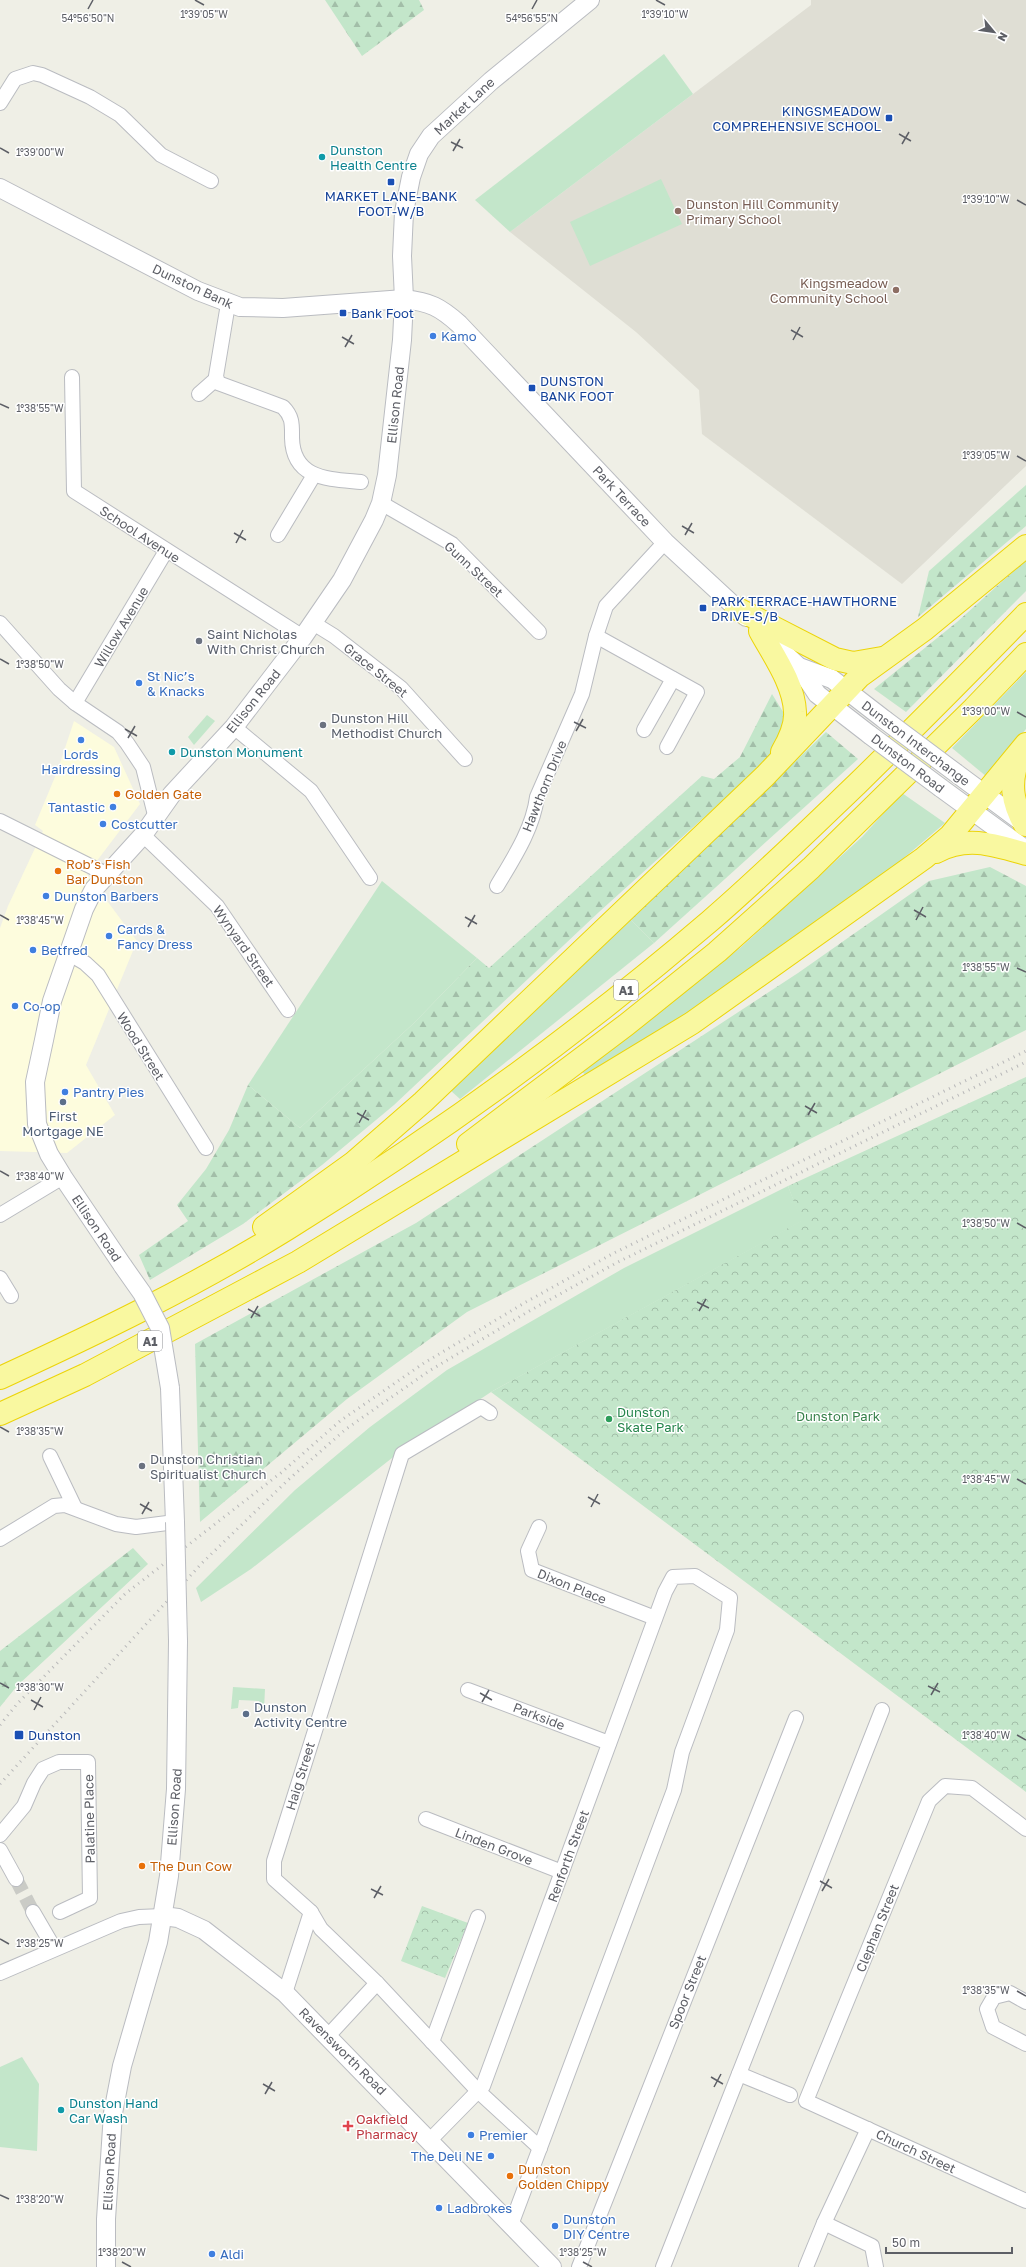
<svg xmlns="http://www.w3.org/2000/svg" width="1026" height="2267" font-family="'Golos Text',sans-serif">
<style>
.commercial{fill:#fdfcdd}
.education{fill:#dfded4}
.green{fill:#c3e6ca}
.forest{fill:url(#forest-firs)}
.park{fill:url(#park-crowns)}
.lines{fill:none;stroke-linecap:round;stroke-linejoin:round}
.minor-tunnel{stroke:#cacbc6;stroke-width:14;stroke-dasharray:14 7;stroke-linecap:butt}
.minor-casing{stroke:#babcc1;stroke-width:16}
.tertiary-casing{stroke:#babcc1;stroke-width:20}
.trunk-casing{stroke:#ecd409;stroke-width:24}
.minor{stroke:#fff;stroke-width:14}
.tertiary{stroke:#fff;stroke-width:18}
.trunk{stroke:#f9f8a0;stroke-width:22}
.rail{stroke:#b8b8b9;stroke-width:3;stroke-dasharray:1 5;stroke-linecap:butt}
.tertiary-bridge-casing{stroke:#babcc1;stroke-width:20;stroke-linecap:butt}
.tertiary-bridge{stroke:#fff;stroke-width:18}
.ticks{fill:none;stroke:#5d5f66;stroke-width:1.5}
.transit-dot{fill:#1a4fb4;stroke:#fff;stroke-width:1.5}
.culture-dot{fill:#0f9aa8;stroke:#fff;stroke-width:1.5}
.education-dot{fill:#8d6e63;stroke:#fff;stroke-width:1.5}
.shop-dot{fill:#3f7fe0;stroke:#fff;stroke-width:1.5}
.worship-dot{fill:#6b7280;stroke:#fff;stroke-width:1.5}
.food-dot{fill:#e8710a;stroke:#fff;stroke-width:1.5}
.service-dot{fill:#5c6f8a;stroke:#fff;stroke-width:1.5}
.leisure-dot{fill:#2e9e5b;stroke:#fff;stroke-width:1.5}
.health-dot{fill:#e0444e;stroke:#fff;stroke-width:1.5}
.labels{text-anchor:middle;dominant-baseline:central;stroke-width:3;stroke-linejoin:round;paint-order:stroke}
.shield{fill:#fff;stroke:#8e8f94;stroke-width:1}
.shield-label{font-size:12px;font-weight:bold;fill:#5d5f66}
.street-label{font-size:13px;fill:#5d5f66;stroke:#fff}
.transit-label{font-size:13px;fill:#164399;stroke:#fff;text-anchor:start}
.culture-label{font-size:13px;fill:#0d838f;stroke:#fff;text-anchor:start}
.education-label{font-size:13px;fill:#785e54;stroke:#fff;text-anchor:start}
.shop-label{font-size:13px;fill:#366cbe;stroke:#fff;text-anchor:start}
.worship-label{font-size:13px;fill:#5b616d;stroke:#fff;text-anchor:start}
.food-label{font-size:13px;fill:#c56008;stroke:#fff;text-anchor:start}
.service-label{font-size:13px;fill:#4e5e75;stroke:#fff}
.leisure-label{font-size:13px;fill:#27864d;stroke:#fff;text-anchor:start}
.park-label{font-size:13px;fill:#38824b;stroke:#fff}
.health-label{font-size:13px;fill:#be3a42;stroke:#fff;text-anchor:start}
.ticks-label{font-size:10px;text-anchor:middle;fill:#5d5f66;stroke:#fff;stroke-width:3;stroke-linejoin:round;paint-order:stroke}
</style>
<defs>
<pattern id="forest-firs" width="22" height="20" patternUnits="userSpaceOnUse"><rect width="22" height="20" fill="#c3e6ca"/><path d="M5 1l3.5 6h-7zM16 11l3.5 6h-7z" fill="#a2bea8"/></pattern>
<pattern id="park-crowns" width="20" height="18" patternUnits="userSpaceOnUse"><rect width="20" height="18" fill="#c3e6ca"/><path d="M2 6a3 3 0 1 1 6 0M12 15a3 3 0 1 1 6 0" fill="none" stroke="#a2bea8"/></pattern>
</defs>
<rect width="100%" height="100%" fill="#efefe6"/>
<path class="commercial" d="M 74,721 L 114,747 L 140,804 L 87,874 L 137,941 L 86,1065 L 115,1115 L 67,1153 L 0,1151 L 0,928 L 8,906 L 43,831 L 35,825 L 57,772 Z"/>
<path class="education" d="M 811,0 L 1026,0 L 1026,466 L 902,584 L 702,434 L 699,390 L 636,332 L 510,232 L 811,5 Z"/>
<g class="green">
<path d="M 664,54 L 693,94 L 510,232 L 475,200 Z"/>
<path d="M 661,179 L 682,224 L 590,266 L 570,222 Z"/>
<path d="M 1026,672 L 1026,729 L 987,777 L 952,748 Z"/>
<path d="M 207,715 L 215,721 L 194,745 L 188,737 Z"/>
<path d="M 902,793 L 945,823 L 891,869 L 657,1034 L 589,1078 L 581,1071 L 740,948 L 862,837 Z"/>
<path d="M 382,881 L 477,958 L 414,1023 L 300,1128 L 248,1085 Z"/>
<path d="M 630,919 L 654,943 L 460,1099 L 450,1090 Z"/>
<path d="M 788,1186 L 802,1221 L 491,1392 L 392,1458 L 251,1569 L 201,1602 L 196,1588 L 295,1490 L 370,1427 L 447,1370 L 624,1268 Z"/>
<path d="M 233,1687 L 265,1689 L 264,1709 L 259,1709 L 259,1701 L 239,1700 L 238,1708 L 231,1709 Z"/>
<path d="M 22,2057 L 39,2084 L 37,2151 L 0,2147 L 0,2067 Z"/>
</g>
<g class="forest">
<path d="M 325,0 L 419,0 L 424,10 L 362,56 Z"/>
<path d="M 1026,485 L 1026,526 L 918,617 L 929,571 Z"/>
<path d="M 1026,560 L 1026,591 L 906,712 L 874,689 L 957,622 Z"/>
<path d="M 772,694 L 785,715 L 780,740 L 770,755 L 731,793 L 599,912 L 394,1105 L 322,1165 L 243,1224 L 150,1280 L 139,1255 L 188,1221 L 177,1205 L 206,1169 L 229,1130 L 248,1085 L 300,1128 L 414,1023 L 477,958 L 489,968 L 702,776 L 714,779 L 740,757 Z"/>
<path d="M 826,732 L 858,759 L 654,943 L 630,919 Z"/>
<path d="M 990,867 L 1026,886 L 1026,1030 L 467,1312 L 347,1399 L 200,1522 L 195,1344 L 416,1223 L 798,973 L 929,881 Z"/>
<path d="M 133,1548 L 148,1564 L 17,1686 L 0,1707 L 0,1651 Z"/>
</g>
<g class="park">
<path d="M 1026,1077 L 1026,1792 L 491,1392 L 801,1221 L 788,1186 Z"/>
<path d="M 422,1906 L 468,1923 L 445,1978 L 401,1961 Z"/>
</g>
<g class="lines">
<path class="minor-tunnel" d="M 16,1879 L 33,1912"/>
<defs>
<g id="minor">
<path d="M 0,103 L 15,79 L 33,73 L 42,75 L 90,97 L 120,115 L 161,155 L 211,181"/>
<path d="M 228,304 L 216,376 L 218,383 L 283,407 C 293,417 292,425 292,438 C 293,480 330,479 361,482"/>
<path d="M 72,377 L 74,491 L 303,637"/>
<path d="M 199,394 L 216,379"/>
<path d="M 381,503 L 452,544 L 539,632"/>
<path d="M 278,535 L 314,475"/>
<path d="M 0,623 L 59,689 L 75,703 L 118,732 L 127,743 L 143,767 L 155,815"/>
<path d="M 313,623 L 334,636 L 401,688 L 465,759"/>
<path d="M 596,636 L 697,692 L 667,747"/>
<path d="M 75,703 L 166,551"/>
<path d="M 234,727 L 311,791 L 370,878"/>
<path d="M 644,730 L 673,679"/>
<path d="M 0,821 L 106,874"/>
<path d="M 143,835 L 217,906 L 288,1010"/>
<path d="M 497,886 C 513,859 533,829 537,797 L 582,694 L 596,636 L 606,606 L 665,542"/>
<path d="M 68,953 L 85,963 L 98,975 L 206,1148"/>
<path d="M 0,1215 L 63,1177"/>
<path d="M 0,1278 L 11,1296"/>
<path d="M 50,1456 L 75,1508"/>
<path d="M 539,1527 L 528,1551 L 532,1570 L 655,1618"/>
<path d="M 0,1539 L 54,1506 L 65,1505 L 116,1524 L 136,1527 L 175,1522"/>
<path d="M 468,1690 L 609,1743"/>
<path d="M 426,1819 L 562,1872"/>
<path d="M 1026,1829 L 972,1788 L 945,1786 L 929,1801 L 806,2101 L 1026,2201"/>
<path d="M 0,1835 L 24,1806 L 34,1783 L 43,1769 L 59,1762 L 88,1762 L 90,1898 L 60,1912"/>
<path d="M 0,1850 L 16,1879"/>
<path d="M 33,1912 L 54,1948"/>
<path d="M 311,1912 L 321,1929 L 377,1983 L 478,2091 L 540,2148"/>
<path d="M 0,1973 L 121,1921 L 139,1917 L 163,1916"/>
<path d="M 285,1993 L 311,1912 L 274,1879 L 274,1861 L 402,1454 L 481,1407 L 490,1413"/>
<path d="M 1026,2002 L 1010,1993 L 994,1997 L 987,2009 L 993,2027 L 1026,2044"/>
<path d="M 328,2036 L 377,1983"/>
<path d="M 432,2042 L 478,1917"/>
<path d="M 739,2074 L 790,2095"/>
<path d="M 430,2140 L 483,2086 L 665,1592 L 673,1577 L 695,1576 L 730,1598 L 727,1630 L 682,1752 L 674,1790 L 511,2225"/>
<path d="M 824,2223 L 872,2246 L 876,2267"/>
<path d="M 579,2267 L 796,1718"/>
<path d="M 663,2267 L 882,1710"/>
<path d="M 806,2267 L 824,2223 L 868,2129"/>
</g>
<g id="tertiary">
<path d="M 0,188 L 198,291 L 240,307 L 283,308 L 404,299 C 430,302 440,307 459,324 L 665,542 L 746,617"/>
<path d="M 770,640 L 799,667 L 832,679 L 885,720"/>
<path d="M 799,667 L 817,694 L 870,735"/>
<path d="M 956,773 L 1026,825"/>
<path d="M 941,788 L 1026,850"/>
<path d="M 123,1266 L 63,1177 L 49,1154 L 37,1124 L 35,1082 L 44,1040 L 52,1001 L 84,909 L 94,889 L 143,835 L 172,794 L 234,727 L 303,637 L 342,580 L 374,520 L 381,503 L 387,475 L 402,340 L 404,299 L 402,256 L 404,212 L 411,177 L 419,154 L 431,136 L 491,81 L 590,0"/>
<path d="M 170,1388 L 175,1522"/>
<path d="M 163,1916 L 178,1918 L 204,1930 L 285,1993 L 552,2267"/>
<path d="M 106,2267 L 106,2219 L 113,2113 L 122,2066 L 158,1942 L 169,1876 L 176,1789 L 178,1641"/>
</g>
<g id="trunk">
<path d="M 736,608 L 835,659 L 853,663 L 882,658"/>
<path d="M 760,631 C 773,655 794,684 795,712 C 796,726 789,740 782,752"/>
<path d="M 1019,758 C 1009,782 1012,802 1025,825"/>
<path d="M 936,852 C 967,835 995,845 1026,854"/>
<path d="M 468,1144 L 626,1025 L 717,952 L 811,868 L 974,708 L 1026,654"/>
<path d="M 264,1227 L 353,1163 L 423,1102 L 765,776 L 860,676 L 925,629 L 1026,546"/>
<path d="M 0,1378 C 98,1333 195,1286 287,1229 C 435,1137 578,1034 710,921 C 761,877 809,830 857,784 C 914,728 970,672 1026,614"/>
<path d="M 0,1414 L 85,1375 L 298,1262 L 692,1023 L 924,858 L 950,836 L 1026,744"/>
</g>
</defs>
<use href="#minor" class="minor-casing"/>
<use href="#tertiary" class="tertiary-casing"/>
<use href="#trunk" class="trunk-casing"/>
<use href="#minor" class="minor"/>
<use href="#tertiary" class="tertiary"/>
<use href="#trunk" class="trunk"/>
<g class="rail">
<path d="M 0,1725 L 17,1704 L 125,1594 L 282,1472 L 340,1421 L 424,1363 L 526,1302 L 614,1253 L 1026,1051"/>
<path d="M 0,1784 L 202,1563 L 288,1480 L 346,1429 L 429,1371 L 531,1310 L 618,1262 L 1026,1062"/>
</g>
<defs>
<g id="tertiary-bridge">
<path d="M 885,720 L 956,773"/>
<path d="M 870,735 L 941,788"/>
<path d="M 123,1266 L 142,1293 L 160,1328 L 170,1388"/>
<path d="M 175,1522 L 178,1641"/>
</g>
</defs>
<use href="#tertiary-bridge" class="tertiary-bridge-casing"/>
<use href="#tertiary-bridge" class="tertiary-bridge"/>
</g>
<path class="ticks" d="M 195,0 L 204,5M 656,0 L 665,5M 88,9 L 93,0M 532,9 L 537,0M 899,134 L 911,141M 451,142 L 463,148M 902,144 L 909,132M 0,148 L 9,153M 453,151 L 460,139M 1017,200 L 1026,205M 791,330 L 803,337M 342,337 L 354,344M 793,340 L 800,327M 345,347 L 352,335M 0,404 L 9,408M 1017,456 L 1026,461M 682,526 L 694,533M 234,533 L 246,540M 685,535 L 692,523M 236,543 L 243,530M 0,659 L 9,664M 1017,712 L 1026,717M 574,722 L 586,728M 125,729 L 137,736M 576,731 L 583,719M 128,738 L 135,726M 914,910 L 926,917M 0,915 L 9,920M 465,917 L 477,924M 916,920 L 923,907M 468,927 L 475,915M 1017,968 L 1026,972M 805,1106 L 817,1113M 357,1113 L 369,1120M 808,1115 L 815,1103M 359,1123 L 366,1110M 0,1171 L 9,1176M 1017,1223 L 1026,1228M 697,1302 L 709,1308M 248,1309 L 260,1316M 699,1311 L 706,1299M 251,1318 L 258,1306M 0,1427 L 9,1432M 1017,1479 L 1026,1484M 588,1497 L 600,1504M 140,1504 L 152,1511M 591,1507 L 598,1494M 142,1514 L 149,1502M 0,1683 L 9,1688M 928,1686 L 940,1692M 480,1693 L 492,1700M 931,1695 L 938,1683M 31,1700 L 43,1707M 482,1702 L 489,1690M 34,1710 L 41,1697M 1017,1735 L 1026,1740M 820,1881 L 832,1888M 371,1889 L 383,1895M 822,1891 L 829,1879M 374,1898 L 381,1886M 0,1939 L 9,1944M 1017,1991 L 1026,1996M 711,2077 L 723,2084M 263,2084 L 275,2091M 714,2087 L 721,2074M 265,2094 L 272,2082M 0,2195 L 9,2199M 122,2262 L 131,2267M 583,2262 L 592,2267"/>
<g class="transit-dot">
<rect x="885" y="114" width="8" height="8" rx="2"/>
<rect x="387" y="178" width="8" height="8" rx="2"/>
<rect x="339" y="309" width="8" height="8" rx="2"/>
<rect x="528" y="384" width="8" height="8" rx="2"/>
<rect x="699" y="604" width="8" height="8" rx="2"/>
<rect x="14" y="1730" width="10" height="10" rx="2"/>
</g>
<g class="culture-dot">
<circle cx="322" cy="157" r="4"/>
<circle cx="172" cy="752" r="4"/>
<circle cx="61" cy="2110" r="4"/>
</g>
<g class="education-dot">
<circle cx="678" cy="211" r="4"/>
<circle cx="896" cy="290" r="4"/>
</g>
<g class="shop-dot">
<circle cx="433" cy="336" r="4"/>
<circle cx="139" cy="683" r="4"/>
<circle cx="81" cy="740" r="4"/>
<circle cx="113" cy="807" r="4"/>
<circle cx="103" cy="824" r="4"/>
<circle cx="46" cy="896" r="4"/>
<circle cx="109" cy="936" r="4"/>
<circle cx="33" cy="950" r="4"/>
<circle cx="15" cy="1006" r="4"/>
<circle cx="65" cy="1092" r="4"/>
<circle cx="471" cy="2135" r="4"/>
<circle cx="491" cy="2156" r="4"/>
<circle cx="439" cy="2208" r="4"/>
<circle cx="555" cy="2226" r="4"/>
<circle cx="212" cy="2254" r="4"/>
</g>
<g class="worship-dot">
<circle cx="199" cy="641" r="4"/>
<circle cx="323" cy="725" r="4"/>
<circle cx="142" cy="1466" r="4"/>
</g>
<g class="food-dot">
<circle cx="117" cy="794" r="4"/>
<circle cx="58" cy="871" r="4"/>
<circle cx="142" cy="1866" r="4"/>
<circle cx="510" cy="2176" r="4"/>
</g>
<g class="service-dot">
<circle cx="63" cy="1102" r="4"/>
<circle cx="246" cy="1714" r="4"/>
</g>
<circle class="leisure-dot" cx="609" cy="1419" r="4"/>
<path class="health-dot" d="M346 2120h4v4h4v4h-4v4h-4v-4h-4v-4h4z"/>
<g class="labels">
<g class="shield">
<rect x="614" y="980" width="24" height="20" rx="3"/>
<rect x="138" y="1331" width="24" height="20" rx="3"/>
</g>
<g class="shield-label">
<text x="626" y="990">A1</text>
<text x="150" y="1341">A1</text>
</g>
<g class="street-label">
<text transform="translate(464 106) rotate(-43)">Market Lane</text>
<text transform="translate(193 286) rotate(25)">Dunston Bank</text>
<text transform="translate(395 405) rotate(-84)">Ellison Road</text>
<text transform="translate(622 496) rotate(47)">Park Terrace</text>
<text transform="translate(140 534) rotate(33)">School Avenue</text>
<text transform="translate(474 569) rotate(43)">Gunn Street</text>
<text transform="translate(121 627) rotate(-59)">Willow Avenue</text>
<text transform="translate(376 670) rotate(39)">Grace Street</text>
<text transform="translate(253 701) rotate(-51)">Ellison Road</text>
<text transform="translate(916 743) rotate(37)">Dunston Interchange</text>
<text transform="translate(908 763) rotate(37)">Dunston Road</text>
<text transform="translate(544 786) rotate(-68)">Hawthorn Drive</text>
<text transform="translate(244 946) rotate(55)">Wynyard Street</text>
<text transform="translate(141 1046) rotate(58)">Wood Street</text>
<text transform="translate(97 1228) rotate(56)">Ellison Road</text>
<text transform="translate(572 1586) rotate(22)">Dixon Place</text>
<text transform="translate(539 1716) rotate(21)">Parkside</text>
<text transform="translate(300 1776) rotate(-73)">Haig Street</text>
<text transform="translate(174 1807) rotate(-86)">Ellison Road</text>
<text transform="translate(89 1819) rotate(-91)">Palatine Place</text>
<text transform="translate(494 1846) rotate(21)">Linden Grove</text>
<text transform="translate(568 1856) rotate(-70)">Renforth Street</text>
<text transform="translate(877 1928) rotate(-68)">Clephan Street</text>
<text transform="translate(687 1992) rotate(-68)">Spoor Street</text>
<text transform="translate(343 2051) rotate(45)">Ravensworth Road</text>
<text transform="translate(916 2151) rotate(25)">Church Street</text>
<text transform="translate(109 2172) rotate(-87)">Ellison Road</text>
</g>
<g class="transit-label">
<text x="881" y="111" text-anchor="end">KINGSMEADOW<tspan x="881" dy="15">COMPREHENSIVE SCHOOL</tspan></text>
<text x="391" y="196" text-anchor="middle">MARKET LANE-BANK<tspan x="391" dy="15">FOOT-W/B</tspan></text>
<text x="351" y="313">Bank Foot</text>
<text x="540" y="381">DUNSTON<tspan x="540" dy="15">BANK FOOT</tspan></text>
<text x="711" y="601">PARK TERRACE-HAWTHORNE<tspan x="711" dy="15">DRIVE-S/B</tspan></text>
<text x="28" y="1735">Dunston</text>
</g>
<g class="culture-label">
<text x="330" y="150">Dunston<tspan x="330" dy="15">Health Centre</tspan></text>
<text x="180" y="752">Dunston Monument</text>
<text x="69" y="2103">Dunston Hand<tspan x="69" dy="15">Car Wash</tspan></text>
</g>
<g class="education-label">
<text x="686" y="204">Dunston Hill Community<tspan x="686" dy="15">Primary School</tspan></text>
<text x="888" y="283" text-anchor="end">Kingsmeadow<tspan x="888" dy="15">Community School</tspan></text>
</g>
<g class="shop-label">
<text x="441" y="336">Kamo</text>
<text x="147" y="676">St Nic’s<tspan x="147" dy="15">&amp; Knacks</tspan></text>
<text x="81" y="754" text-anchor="middle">Lords<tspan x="81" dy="15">Hairdressing</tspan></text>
<text x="105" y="807" text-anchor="end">Tantastic</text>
<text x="111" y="824">Costcutter</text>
<text x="54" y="896">Dunston Barbers</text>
<text x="117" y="929">Cards &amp;<tspan x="117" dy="15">Fancy Dress</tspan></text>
<text x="41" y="950">Betfred</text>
<text x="23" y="1006">Co-op</text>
<text x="73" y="1092">Pantry Pies</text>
<text x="479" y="2135">Premier</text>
<text x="483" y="2156" text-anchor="end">The Deli NE</text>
<text x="447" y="2208">Ladbrokes</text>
<text x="563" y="2219">Dunston<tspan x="563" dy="15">DIY Centre</tspan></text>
<text x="220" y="2254">Aldi</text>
</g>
<g class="worship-label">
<text x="207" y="634">Saint Nicholas<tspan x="207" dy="15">With Christ Church</tspan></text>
<text x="331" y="718">Dunston Hill<tspan x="331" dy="15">Methodist Church</tspan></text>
<text x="150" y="1459">Dunston Christian<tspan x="150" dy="15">Spiritualist Church</tspan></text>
</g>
<g class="food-label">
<text x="125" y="794">Golden Gate</text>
<text x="66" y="864">Rob’s Fish<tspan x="66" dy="15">Bar Dunston</tspan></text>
<text x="150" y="1866">The Dun Cow</text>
<text x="518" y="2169">Dunston<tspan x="518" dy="15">Golden Chippy</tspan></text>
</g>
<g class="service-label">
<text x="63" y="1116">First<tspan x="63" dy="15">Mortgage NE</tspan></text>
<text x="254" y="1707" text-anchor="start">Dunston<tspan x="254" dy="15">Activity Centre</tspan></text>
</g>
<g class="leisure-label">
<text x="617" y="1412">Dunston<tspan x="617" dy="15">Skate Park</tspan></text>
</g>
<g class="park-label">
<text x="838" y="1416">Dunston Park</text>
</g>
<g class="health-label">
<text x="356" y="2119">Oakfield<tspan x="356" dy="15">Pharmacy</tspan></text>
</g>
</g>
<g class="ticks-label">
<text x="204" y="18">1°39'05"W</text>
<text x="665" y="18">1°39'10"W</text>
<text x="88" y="22">54°56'50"N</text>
<text x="532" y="22">54°56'55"N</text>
<text x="40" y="156">1°39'00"W</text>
<text x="986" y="203">1°39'10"W</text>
<text x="40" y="412">1°38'55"W</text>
<text x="986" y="459">1°39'05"W</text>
<text x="40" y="668">1°38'50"W</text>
<text x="986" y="715">1°39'00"W</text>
<text x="40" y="924">1°38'45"W</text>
<text x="986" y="971">1°38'55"W</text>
<text x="40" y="1180">1°38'40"W</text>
<text x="986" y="1227">1°38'50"W</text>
<text x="40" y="1435">1°38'35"W</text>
<text x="986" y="1483">1°38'45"W</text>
<text x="40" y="1691">1°38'30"W</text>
<text x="986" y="1739">1°38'40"W</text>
<text x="40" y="1947">1°38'25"W</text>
<text x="986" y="1994">1°38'35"W</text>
<text x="40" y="2203">1°38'20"W</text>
<text x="122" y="2256">1°38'20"W</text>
<text x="583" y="2256">1°38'25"W</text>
</g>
<g transform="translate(994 32) rotate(119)" stroke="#ffffff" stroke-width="3" paint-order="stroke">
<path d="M0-3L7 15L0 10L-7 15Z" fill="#5d5f66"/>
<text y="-6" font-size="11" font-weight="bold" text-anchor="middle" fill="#5d5f66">N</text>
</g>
<path d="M886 2247v6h126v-6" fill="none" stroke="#5d5f66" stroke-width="2"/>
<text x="892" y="2247" font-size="12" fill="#5d5f66" stroke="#ffffff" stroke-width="3" paint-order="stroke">50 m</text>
</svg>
